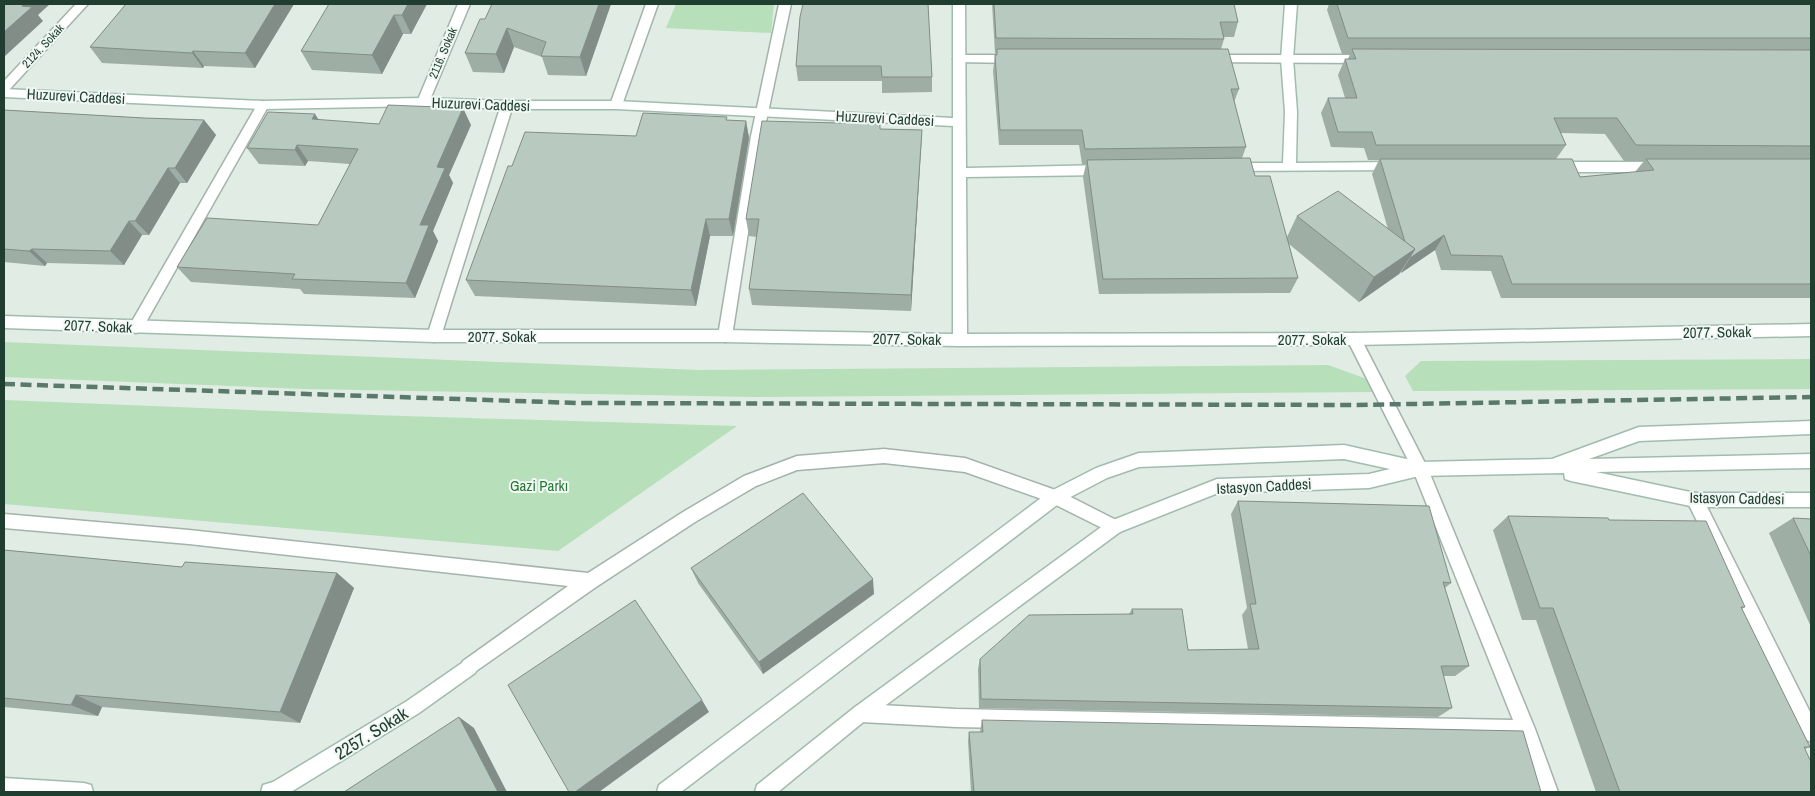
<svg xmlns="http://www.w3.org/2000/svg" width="1815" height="796" font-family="'Archivo Narrow',sans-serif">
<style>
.green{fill:#b7dfba}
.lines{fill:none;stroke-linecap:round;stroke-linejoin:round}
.street-casing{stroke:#a2b4aa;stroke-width:3}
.secondary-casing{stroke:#a0bcad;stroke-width:3}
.street{fill:#fff;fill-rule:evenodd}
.secondary{fill:#fff;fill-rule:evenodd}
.rail{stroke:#597a6b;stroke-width:4.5;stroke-dasharray:11 5.5;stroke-linecap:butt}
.wall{fill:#9eaea4;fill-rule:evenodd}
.shaded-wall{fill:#818d86}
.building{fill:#b8cabf;stroke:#818d86}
.labels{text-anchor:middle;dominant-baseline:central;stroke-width:4;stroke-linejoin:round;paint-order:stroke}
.far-street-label{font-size:12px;fill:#1f3e30;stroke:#f1f8f3}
.street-label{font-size:15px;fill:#1f3e30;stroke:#f1f8f3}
.park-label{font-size:15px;fill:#267836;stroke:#f1f8f3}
.near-street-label{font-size:18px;fill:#1f3e30;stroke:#f1f8f3}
</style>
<rect width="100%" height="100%" fill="#e0ece4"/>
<g class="green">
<path d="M 676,4 L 774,4 L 771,33 L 666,28 Z"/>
<path d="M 4,342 L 699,370 L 1328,365 L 1375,382 L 1378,392 L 754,397 L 305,389 L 4,377 Z"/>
<path d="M 1811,359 L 1811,389 L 1413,391 L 1405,376 L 1421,361 Z"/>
<path d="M 4,400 L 372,415 L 737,426 L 558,551 L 4,504 Z"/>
</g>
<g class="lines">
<defs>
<g id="street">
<path d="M 76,4 L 88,4 L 8,91 L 4,92 L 4,81 Z"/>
<path d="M 458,4 L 470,4 L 429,102 L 423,106 L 419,105 L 417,102 Z"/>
<path d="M 646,4 L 658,4 L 622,105 L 620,108 L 612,108 L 610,105 Z"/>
<path d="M 779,4 L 791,4 L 763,136 L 732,336 L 730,340 L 725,342 L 720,340 L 718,336 L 751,136 Z"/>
<path d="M 959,55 L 1015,55 L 1021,59 L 1015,63 L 955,62 L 953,59 Z"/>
<path d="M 1210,55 L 1367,55 L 1373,59 L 1367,63 L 1206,62 L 1204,59 Z"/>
<path d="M 263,101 L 269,105 L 141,331 L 136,333 L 131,331 L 129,327 L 131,323 L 257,105 Z"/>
<path d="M 507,101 L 513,105 L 441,336 L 439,340 L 434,342 L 429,340 L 427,336 L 501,105 Z"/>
<path d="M 1354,333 L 1359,335 L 1428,469 L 1535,729 L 1558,792 L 1540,792 L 1520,738 L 956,727 L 861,722 L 855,719 L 852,713 L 855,707 L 861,704 L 956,709 L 1513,720 L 1413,470 L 1347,339 L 1349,335 Z"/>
<path d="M 884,449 L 965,458 L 1061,492 L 1120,522 L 1122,527 L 1120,532 L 1114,534 L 1050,502 L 965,472 L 884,463 L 797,470 L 756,486 L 695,522 L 596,587 L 469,676 L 463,673 L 460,667 L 463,661 L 568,586 L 189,544 L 4,528 L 4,514 L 189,530 L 588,573 L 683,512 L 744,476 L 797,456 Z"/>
<path d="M 1695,493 L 1701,495 L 1811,714 L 1811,742 L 1805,739 L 1689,505 L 1687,500 L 1689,495 Z"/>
</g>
<g id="secondary">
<path d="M 953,4 L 965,4 L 966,168 L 1105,165 L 1110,167 L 1111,170 L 1110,173 L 1105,175 L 966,177 L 967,334 L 1354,333 L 1811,324 L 1811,336 L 1354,345 L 960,346 L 725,342 L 434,342 L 4,328 L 4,316 L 434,330 L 725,330 L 953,334 L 953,126 L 616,109 L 507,109 L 423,106 L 263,109 L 4,97 L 4,89 L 263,101 L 423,98 L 507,101 L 616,101 L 953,118 Z"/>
<path d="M 1285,4 L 1297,4 L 1293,59 L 1297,112 L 1296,163 L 1395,162 L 1400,164 L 1401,167 L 1400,170 L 1228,171 L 1227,168 L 1228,165 L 1233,163 L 1283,163 L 1285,112 L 1281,59 Z"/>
<path d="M 1556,162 L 1660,162 L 1665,164 L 1666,167 L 1665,170 L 1660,172 L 1556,172 L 1551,170 L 1550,167 L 1551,164 Z"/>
<path d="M 1811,421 L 1811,434 L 1639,441 L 1589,459 L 1811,454 L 1811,468 L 1596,472 L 1695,493 L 1811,493 L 1811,507 L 1695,507 L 1571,481 L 1565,479 L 1564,473 L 1419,476 L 1369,488 L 1218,493 L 1120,532 L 867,719 L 778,792 L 755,792 L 757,785 L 855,707 L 1108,522 L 1217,479 L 1369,474 L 1390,469 L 1344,459 L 1139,467 L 1107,478 L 1061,502 L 681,792 L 657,792 L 659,785 L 1049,492 L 1096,468 L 1139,453 L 1344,445 L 1420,462 L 1552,459 L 1639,427 Z"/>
<path d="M 469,658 L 475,661 L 478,667 L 475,673 L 419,713 L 291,792 L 261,792 L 263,785 L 273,782 L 407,701 Z"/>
<path d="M 4,778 L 84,783 L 91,785 L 93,792 L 4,792 Z"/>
</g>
</defs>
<use href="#street" class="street-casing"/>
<use href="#secondary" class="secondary-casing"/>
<use href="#street" class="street"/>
<use href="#secondary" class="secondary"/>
<path class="rail" d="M 4,384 L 578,403 L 1353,405 L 1811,397"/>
</g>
<g class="wall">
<path d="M 126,4 L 294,4 L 255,68 L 204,66 L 203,68 L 102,63 L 90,47 Z"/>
<path d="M 329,4 L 427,4 L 411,34 L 403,34 L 382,74 L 312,70 L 301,51 Z"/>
<path d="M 492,4 L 611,4 L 586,76 L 548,75 L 542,57 L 514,47 L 504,73 L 473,72 L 465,53 L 485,19 Z"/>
<path d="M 992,4 L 1234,4 L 1238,22 L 1234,37 L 1224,37 L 1224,39 L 1221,49 L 1239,89 L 1234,102 L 1246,147 L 1242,158 L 1255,176 L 1287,237 L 1297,216 L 1388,229 L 1372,174 L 1379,160 L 1368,160 L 1364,148 L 1331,147 L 1321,113 L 1328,98 L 1345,98 L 1338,75 L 1345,59 L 1348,59 L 1350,54 L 1342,54 L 1327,10 L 1329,4 L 1811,4 L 1811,298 L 1501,298 L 1491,271 L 1441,270 L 1435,250 L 1401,273 L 1401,272 L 1399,274 L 1359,302 L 1289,244 L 1298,278 L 1290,293 L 1099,294 L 1083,177 L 1086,164 L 1082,164 L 1079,145 L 999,145 L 993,71 L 995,55 L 996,55 L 996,53 L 995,53 ZM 1561,133 L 1605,134 L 1624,161 L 1644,161 L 1635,172 L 1580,177 L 1556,159 L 1566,145 Z"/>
<path d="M 800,17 L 932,77 L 932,92 L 882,93 L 882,81 L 798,81 L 796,66 Z"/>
<path d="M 4,110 L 144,118 L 204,120 L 216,135 L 187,183 L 180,183 L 149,235 L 142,235 L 124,265 L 47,263 L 45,266 L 4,262 Z"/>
<path d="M 315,114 L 318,120 L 379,124 L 471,125 L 449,175 L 453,183 L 433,231 L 438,241 L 415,298 L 304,294 L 300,289 L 191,282 L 177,267 L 318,225 L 350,164 L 308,161 L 305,166 L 259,164 L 247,148 Z"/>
<path d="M 727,120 L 746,121 L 749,138 L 733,236 L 710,236 L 696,306 L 475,296 L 466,280 L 636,136 Z"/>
<path d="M 880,124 L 880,129 L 922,130 L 921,148 L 911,311 L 752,305 L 749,289 L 757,237 L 749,236 L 746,219 Z"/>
<path d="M 1238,501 L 1451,583 L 1445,588 L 1469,666 L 1455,676 L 1443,676 L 1452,708 L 1438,717 L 979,708 L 978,669 L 980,659 L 1129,614 L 1132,609 L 1188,650 L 1248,649 L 1242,615 L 1247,608 L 1231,514 Z"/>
<path d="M 1508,516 L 1609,520 L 1745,607 L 1742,609 L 1810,747 L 1805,749 L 1811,792 L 1596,792 L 1536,620 L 1522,620 L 1493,530 Z"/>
<path d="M 1793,518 L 1811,519 L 1811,627 L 1769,533 Z"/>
<path d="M 4,550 L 182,567 L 337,573 L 354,588 L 300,723 L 102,707 L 98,716 L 4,707 Z"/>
<path d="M 691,568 L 874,594 L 763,674 L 698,583 Z"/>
<path d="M 982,720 L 1541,792 L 971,792 L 968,741 L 969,732 L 980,732 Z"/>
</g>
<g class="shaded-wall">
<path d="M 23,4 L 50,4 L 38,15 L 43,21 L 4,57 L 4,32 Z"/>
<path d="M 275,4 L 294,4 L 255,68 L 245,53 Z"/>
<path d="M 408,4 L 427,4 L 411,34 L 402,15 Z"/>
<path d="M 599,4 L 611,4 L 586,76 L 580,57 Z"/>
<path d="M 394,15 L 403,34 L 382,74 L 372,55 Z"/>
<path d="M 507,28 L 514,47 L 504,73 L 496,54 Z"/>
<path d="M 193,51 L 204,66 L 203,68 L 192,53 Z"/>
<path d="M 463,108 L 471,125 L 449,175 L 453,183 L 433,231 L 438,241 L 415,298 L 406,283 L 420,225 L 437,167 Z"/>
<path d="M 315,114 L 325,130 L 312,119 Z"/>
<path d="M 204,120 L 216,135 L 187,183 L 175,168 Z"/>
<path d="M 746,121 L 749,138 L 733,236 L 729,219 Z"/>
<path d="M 922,130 L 921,148 L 911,311 L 911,295 Z"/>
<path d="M 297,145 L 308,161 L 305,166 L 295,150 Z"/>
<path d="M 168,168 L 180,183 L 149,235 L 135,221 Z"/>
<path d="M 706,219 L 710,236 L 696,306 L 691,290 Z"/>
<path d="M 129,221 L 142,235 L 124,265 L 110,251 Z"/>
<path d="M 1444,235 L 1435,250 L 1401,273 L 1410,258 Z"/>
<path d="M 32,249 L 47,263 L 45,266 L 29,251 Z"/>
<path d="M 1415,249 L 1399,274 L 1359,302 L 1374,277 Z"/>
<path d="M 337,573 L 354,588 L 300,723 L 280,712 Z"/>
<path d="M 873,579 L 874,594 L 763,674 L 759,662 Z"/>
<path d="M 76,695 L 102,707 L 98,716 L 71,705 Z"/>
<path d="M 702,700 L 709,712 L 599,792 L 575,792 Z"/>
<path d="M 459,717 L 474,728 L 507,792 L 498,792 Z"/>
</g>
<g class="building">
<path d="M 4,4 L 23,4 L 22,6 L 32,7 L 4,32 Z"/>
<path d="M 126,4 L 275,4 L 245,53 L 193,51 L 192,53 L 90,47 Z"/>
<path d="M 329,4 L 408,4 L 402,15 L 394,15 L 372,55 L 301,51 Z"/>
<path d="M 492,4 L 599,4 L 580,57 L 541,56 L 546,42 L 507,28 L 496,54 L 465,53 L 480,19 L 485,19 Z"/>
<path d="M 803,4 L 928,4 L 932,77 L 882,77 L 881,66 L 796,66 L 800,17 Z"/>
<path d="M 994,4 L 1234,4 L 1238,22 L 1220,22 L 1224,39 L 996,38 Z"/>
<path d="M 1337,4 L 1811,4 L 1811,38 L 1348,38 Z"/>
<path d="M 997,49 L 1228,49 L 1239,89 L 1231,89 L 1246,147 L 1085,149 L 1082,130 L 1000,130 L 995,55 L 997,55 Z"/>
<path d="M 1352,49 L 1811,50 L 1811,146 L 1636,145 L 1617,118 L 1554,118 L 1566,145 L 1376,145 L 1372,132 L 1338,132 L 1328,98 L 1357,98 L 1345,59 L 1356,59 Z"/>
<path d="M 388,105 L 463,108 L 437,167 L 445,168 L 420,225 L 429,225 L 406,283 L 292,279 L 295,274 L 177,267 L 207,218 L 318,225 L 358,149 L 297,145 L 295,150 L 247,148 L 268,112 L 315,114 L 312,119 L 379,124 Z"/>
<path d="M 4,110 L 144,118 L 204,120 L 175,168 L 168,168 L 135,221 L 129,221 L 110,251 L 32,249 L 29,251 L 4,249 Z"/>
<path d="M 643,113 L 727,117 L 726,120 L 746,121 L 729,219 L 706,219 L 691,290 L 466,280 L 508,166 L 512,166 L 525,132 L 636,136 Z"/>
<path d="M 762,121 L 880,124 L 880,129 L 922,130 L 911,295 L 749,289 L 759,219 L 746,219 Z"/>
<path d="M 1250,158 L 1255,176 L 1270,176 L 1298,278 L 1103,279 L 1087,160 Z"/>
<path d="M 1380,159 L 1572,159 L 1580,177 L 1654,170 L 1646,159 L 1811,159 L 1811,284 L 1512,284 L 1502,256 L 1451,255 L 1444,235 L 1410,258 L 1410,257 L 1415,249 L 1405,242 Z"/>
<path d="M 1338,191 L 1415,249 L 1374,277 L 1297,216 Z"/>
<path d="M 803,493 L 873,579 L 759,662 L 691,568 Z"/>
<path d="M 1238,501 L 1429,506 L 1451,583 L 1443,582 L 1469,666 L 1441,666 L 1452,708 L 981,699 L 980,659 L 1029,615 L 1133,614 L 1132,609 L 1182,609 L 1188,650 L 1259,649 L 1250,604 L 1256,604 Z"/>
<path d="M 1508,516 L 1608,518 L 1609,520 L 1706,521 L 1745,607 L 1741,607 L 1810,747 L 1804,747 L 1811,762 L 1811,792 L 1620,792 L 1553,608 L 1540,608 Z"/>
<path d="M 1793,518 L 1811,519 L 1811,556 Z"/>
<path d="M 4,550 L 182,567 L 185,562 L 337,573 L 280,712 L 76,695 L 71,705 L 4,698 Z"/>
<path d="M 635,600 L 702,700 L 575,792 L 569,792 L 508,685 Z"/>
<path d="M 459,717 L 498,792 L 344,792 Z"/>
<path d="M 982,720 L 1523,731 L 1541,792 L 974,792 L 969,732 L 983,732 Z"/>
</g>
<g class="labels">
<g class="far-street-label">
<text transform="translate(43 46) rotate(-47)">2124. Sokak</text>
<text transform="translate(443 53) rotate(-67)">2116. Sokak</text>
</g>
<g class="street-label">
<text transform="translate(76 96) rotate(3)">Huzurevi Caddesi</text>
<text transform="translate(481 104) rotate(2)">Huzurevi Caddesi</text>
<text transform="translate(885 118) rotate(3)">Huzurevi Caddesi</text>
<text transform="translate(98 326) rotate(2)">2077. Sokak</text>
<text transform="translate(1717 332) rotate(-1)">2077. Sokak</text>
<text x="502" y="336">2077. Sokak</text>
<text transform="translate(907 339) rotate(1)">2077. Sokak</text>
<text x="1312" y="339">2077. Sokak</text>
<text transform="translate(1264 486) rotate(-3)">Istasyon Caddesi</text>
<text transform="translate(1737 498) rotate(1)">Istasyon Caddesi</text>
</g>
<g class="park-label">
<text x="539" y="485">Gazi Parkı</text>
</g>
<g class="near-street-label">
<text transform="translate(371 733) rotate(-32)">2257. Sokak</text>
</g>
</g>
<rect width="1815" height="796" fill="none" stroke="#1f3e30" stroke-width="10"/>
</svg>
